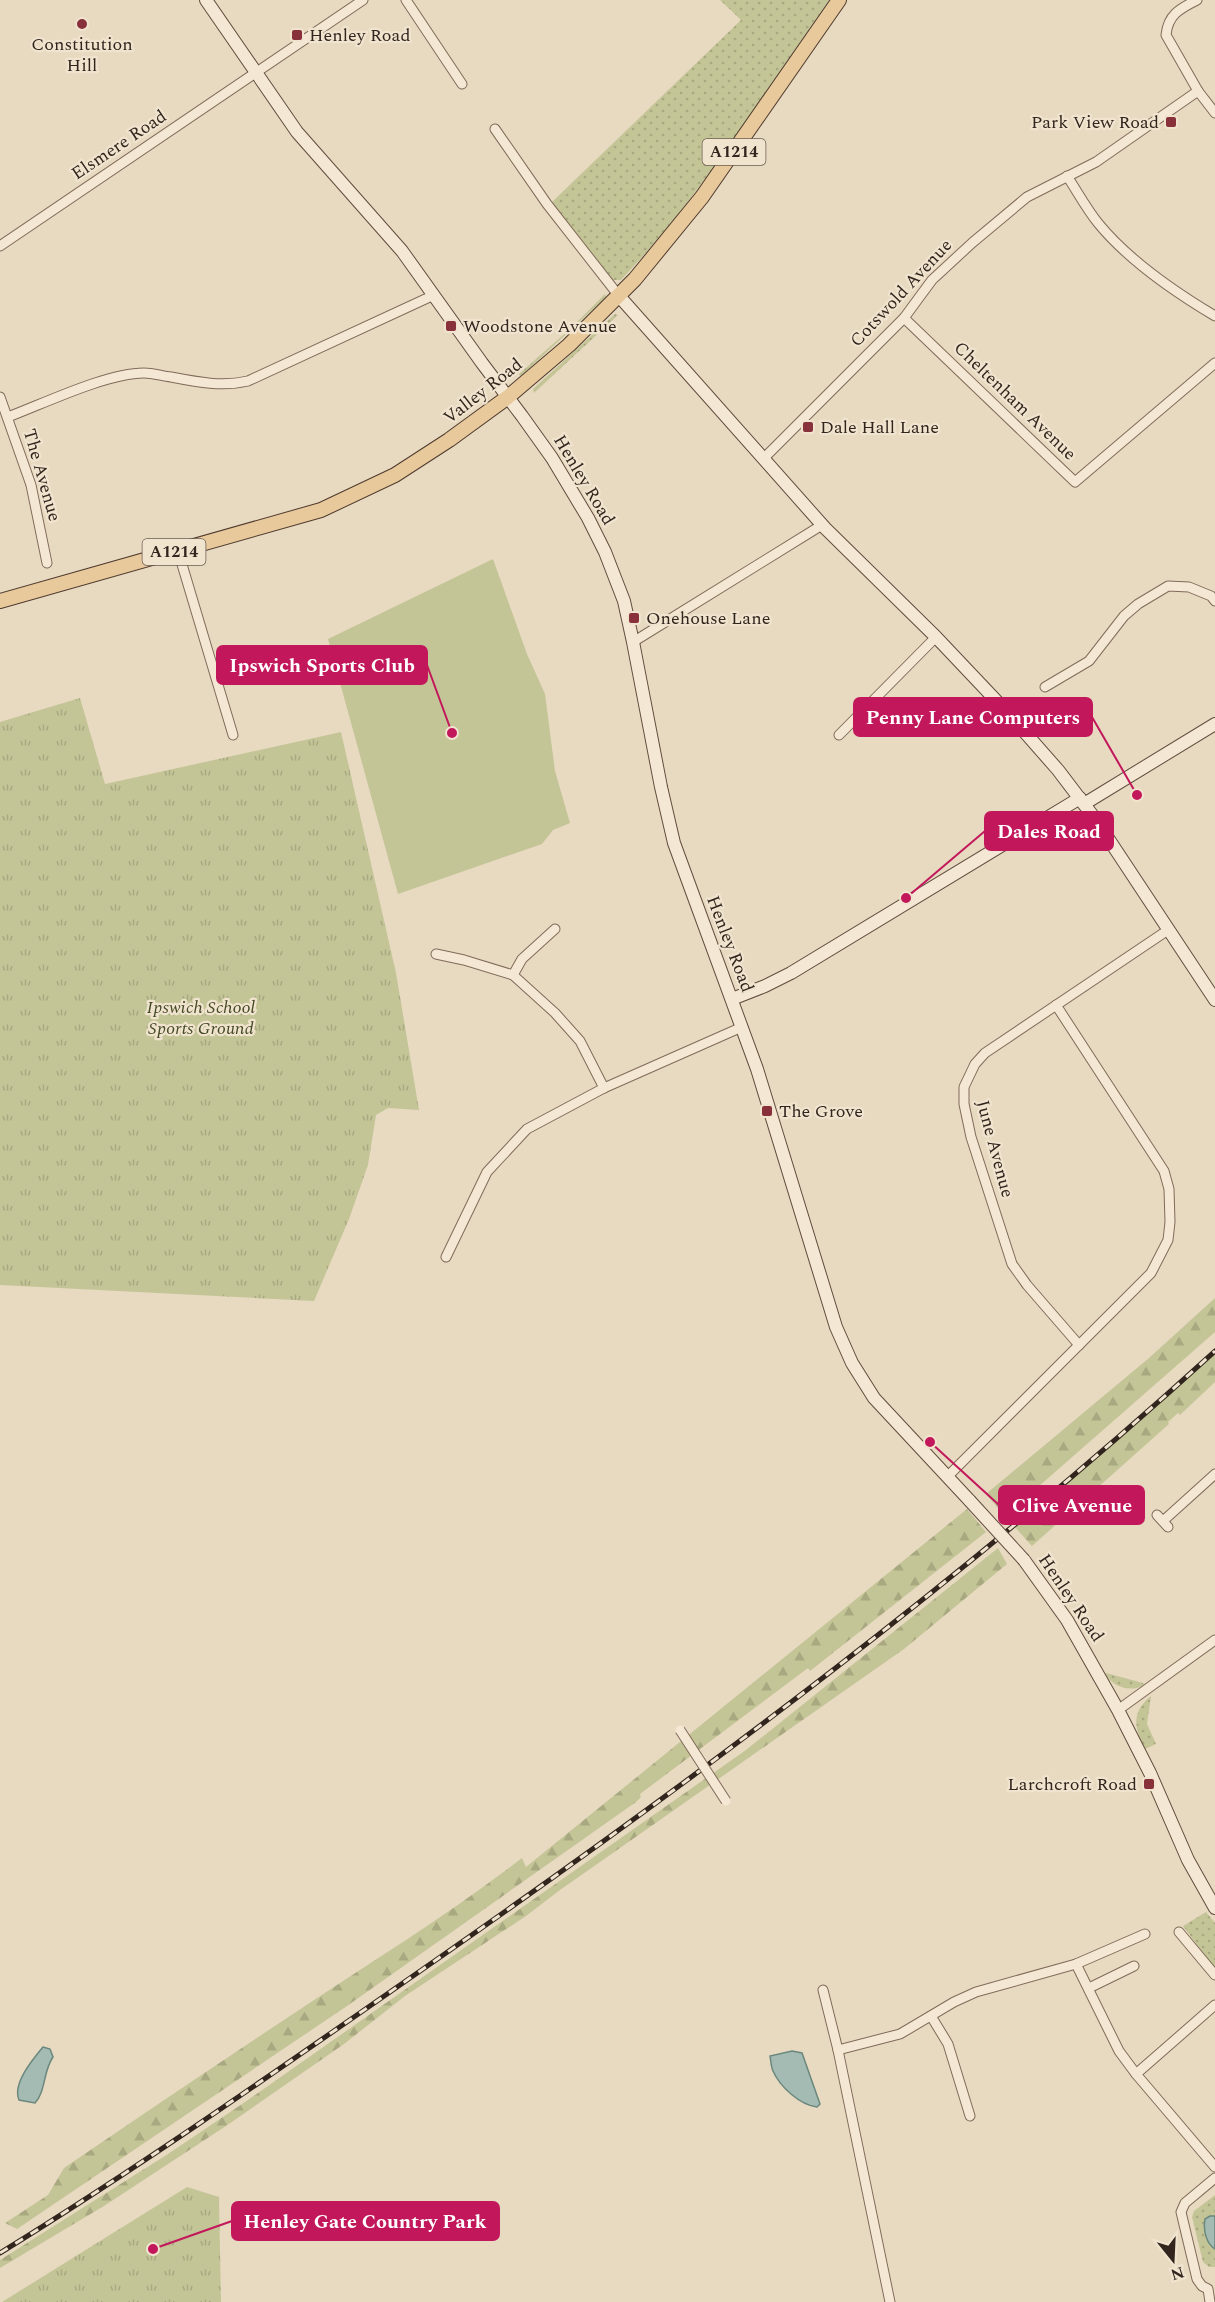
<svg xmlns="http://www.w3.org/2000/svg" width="1215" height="2302" font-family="Spectral,serif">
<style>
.grass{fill:url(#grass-dots)}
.forest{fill:url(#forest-firs)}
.park{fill:url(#park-tufts)}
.pitch{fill:#c4c596}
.water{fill:#a3bbb2;stroke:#6b887e;stroke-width:1.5}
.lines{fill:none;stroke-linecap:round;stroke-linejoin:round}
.street-casing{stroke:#806b5a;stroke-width:11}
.secondary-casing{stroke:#614c3e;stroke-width:14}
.primary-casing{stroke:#4e3a2e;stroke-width:16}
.street{stroke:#f4e7d3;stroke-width:9}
.secondary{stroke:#f4e7d3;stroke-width:12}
.primary{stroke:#e8c99b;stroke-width:14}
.rail-casing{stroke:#31251d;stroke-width:5}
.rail{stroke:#f1e4cf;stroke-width:3;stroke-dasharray:9;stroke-linecap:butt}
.street-bridge-casing{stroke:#806b5a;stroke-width:11;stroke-linecap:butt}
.secondary-bridge-casing{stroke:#614c3e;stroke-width:14;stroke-linecap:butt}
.street-bridge{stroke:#f4e7d3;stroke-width:9}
.secondary-bridge{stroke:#f4e7d3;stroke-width:12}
.poi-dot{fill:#88313a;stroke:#f1e4cf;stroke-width:2}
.labels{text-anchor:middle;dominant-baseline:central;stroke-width:4.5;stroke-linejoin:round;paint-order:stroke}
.shield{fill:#f1e4cf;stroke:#6b5e52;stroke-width:1.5}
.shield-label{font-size:16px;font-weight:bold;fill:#31251d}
.poi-label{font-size:18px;fill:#31251d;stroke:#f1e4cf;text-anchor:start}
.street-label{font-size:18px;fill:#31251d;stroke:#f1e4cf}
.park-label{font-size:18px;font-style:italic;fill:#454b26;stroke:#f1e4cf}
.leader{fill:none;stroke:#c2185b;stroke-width:2}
.callout-dot{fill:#c2185b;stroke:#f1e4cf;stroke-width:2}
.callout{fill:#c2185b;stroke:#c2185b;stroke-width:2}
.callout-label{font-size:20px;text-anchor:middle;font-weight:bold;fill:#fff}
</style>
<defs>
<pattern id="grass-dots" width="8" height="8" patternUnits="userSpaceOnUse" patternTransform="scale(1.5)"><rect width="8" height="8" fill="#c4c596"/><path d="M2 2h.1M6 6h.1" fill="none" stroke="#a9a981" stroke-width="1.8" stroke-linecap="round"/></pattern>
<pattern id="forest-firs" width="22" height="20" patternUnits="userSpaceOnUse" patternTransform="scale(1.5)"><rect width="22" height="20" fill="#c4c596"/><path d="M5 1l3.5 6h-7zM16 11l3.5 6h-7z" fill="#a9a981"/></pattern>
<pattern id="park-tufts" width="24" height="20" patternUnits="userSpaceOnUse" patternTransform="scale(1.5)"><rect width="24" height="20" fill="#c4c596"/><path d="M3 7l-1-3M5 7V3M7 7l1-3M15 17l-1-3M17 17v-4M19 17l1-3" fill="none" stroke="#a9a981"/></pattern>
</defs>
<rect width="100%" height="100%" fill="#e8d9c1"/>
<g class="grass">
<path d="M 720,0 L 829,0 C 763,95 701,196 621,280 L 612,280 L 552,202 L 741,20 Z"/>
<path d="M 605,294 L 606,297 L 521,376 L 519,374 L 570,329 Z"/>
<path d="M 615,314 L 618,315 L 534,393 L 533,389 Z"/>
<path d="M 1106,1673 L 1143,1683 L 1144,1685 C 1130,1693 1113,1687 1105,1674 Z"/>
<path d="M 1151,1696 L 1147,1724 L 1156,1744 L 1145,1749 C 1134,1728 1131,1712 1151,1696 Z"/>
<path d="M 1206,1912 L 1215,1923 L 1215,1969 L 1183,1926 Z"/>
<path d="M 1215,2195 L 1215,2267 L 1209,2267 L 1203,2262 L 1192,2217 L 1194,2211 Z"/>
</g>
<g class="forest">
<path d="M 1215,1298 L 1215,1332 L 1005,1516 L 986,1494 L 1149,1358 Z"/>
<path d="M 1215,1351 L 1215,1382 L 1180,1415 L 1178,1413 L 1168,1422 L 1169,1424 L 1032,1546 L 1030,1544 L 1014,1526 Z"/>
<path d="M 967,1509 L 986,1532 L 810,1671 L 808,1668 L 640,1794 L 641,1797 L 636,1802 L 347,2006 L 17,2229 L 5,2223 L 48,2195 L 64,2168 C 142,2115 220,2062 299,2010 C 374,1960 451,1913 522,1858 L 526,1867 Z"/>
<path d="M 998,1548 L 1007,1564 L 904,1649 L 560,1890 L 526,1916 L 405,1996 L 344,2044 L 226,2126 L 104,2206 L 0,2268 L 0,2260 L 168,2154 L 245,2102 L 746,1750 Z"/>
</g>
<g class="park">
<path d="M 80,698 L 105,784 L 341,732 L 396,973 L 419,1110 L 388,1108 L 376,1115 L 368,1165 L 349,1219 L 314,1301 L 0,1285 L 0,722 Z"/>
<path d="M 187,2187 L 219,2197 L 221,2302 L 2,2302 Z"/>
</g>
<path class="pitch" d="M 493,559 L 527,654 L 545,694 L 555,771 L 570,823 L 553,830 L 542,844 L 398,894 L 328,639 Z"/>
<g class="water">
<path d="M 43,2047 L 50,2049 L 53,2057 C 43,2071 46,2091 35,2103 L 19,2100 C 12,2084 33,2059 43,2047 Z"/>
<path d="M 792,2051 L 802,2053 L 820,2104 L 817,2107 C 800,2105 780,2087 773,2071 C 771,2067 771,2061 770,2056 Z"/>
<path d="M 1210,2216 L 1215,2216 L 1215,2249 C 1206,2244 1203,2229 1205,2219 Z"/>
</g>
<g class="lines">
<defs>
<g id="street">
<path d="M 406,0 L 462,84"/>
<path d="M 1197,0 C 1179,9 1168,15 1166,35 L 1198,91 L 1215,113"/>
<path d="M 495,129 L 547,204 L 619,296"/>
<path d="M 1067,176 C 1077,191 1086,208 1098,223 C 1129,261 1173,291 1215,316"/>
<path d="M 0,246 L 363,0"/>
<path d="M 904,318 L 1075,482 L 1215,363"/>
<path d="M 0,397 L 31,485 L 47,563"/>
<path d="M 8,417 C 45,403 107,373 144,373 C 153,373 162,376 171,377 C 197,382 222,387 248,381 L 434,295"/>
<path d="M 764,458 L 904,318 L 932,280 L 972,243 L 1027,197 L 1096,162 L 1198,91"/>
<path d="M 178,551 L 233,735"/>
<path d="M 633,642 L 822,525"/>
<path d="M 1045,687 L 1089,661 L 1124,616 L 1138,604 L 1168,586 L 1189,587 L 1211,596 L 1215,601"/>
<path d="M 839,735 L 936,637"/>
<path d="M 436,954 L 464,960 L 513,975 L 555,1013 L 580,1041 L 604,1088"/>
<path d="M 513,975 L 522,959 L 555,929"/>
<path d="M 446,1257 L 487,1172 L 527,1129 L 604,1088 L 742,1027"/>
<path d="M 1079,1345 L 1027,1285 L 1012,1264 L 971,1137 L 964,1104 L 964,1087 L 975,1064 L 985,1053 L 1168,930"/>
<path d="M 948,1476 L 1151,1273 L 1168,1240 L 1170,1222 L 1169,1189 L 1164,1171 L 1056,1005"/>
<path d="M 1157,1515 L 1168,1527"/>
<path d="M 1163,1521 L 1215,1474"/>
<path d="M 1118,1710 L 1215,1640"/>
<path d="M 1179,1932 L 1215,1975"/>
<path d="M 1076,1964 L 1119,2051 L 1136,2074 L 1215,2167"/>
<path d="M 1089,1988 L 1134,1966"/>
<path d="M 823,1990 L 838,2050 L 890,2302"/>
<path d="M 931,2016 L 948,2044 L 970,2116"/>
<path d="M 838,2050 L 900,2034 L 954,2002 L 976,1992 L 1076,1964 L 1145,1934"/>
<path d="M 1136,2074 L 1215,2005"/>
<path d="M 1210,2302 L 1208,2289 L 1202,2286 L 1197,2279 L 1181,2212 L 1185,2203 L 1215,2178"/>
</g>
<g id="secondary">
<path d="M 206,0 L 297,132 L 402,251 L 482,363 L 522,416 L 552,458 L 588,518 L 605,552 L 624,601 L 633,642 L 661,787 L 674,843 L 757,1069 L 836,1327 L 852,1363 L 874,1398 L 970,1501"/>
<path d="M 619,296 L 825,528 L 936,637 L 1007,712 L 1058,770 L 1096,820 L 1215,1000"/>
<path d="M 1084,804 L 1215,724"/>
<path d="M 732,999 L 765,986 L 791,973 L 1080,798"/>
<path d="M 1024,1560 L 1067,1620 L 1118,1710 L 1150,1773 L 1188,1860 L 1215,1908"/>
</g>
<path id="primary" d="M 0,601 L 321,510 L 395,475 L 449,440 L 508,397 L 569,345 L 635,279 L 702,197 L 839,0"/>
</defs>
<use href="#street" class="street-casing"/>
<use href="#secondary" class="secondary-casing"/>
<use href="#primary" class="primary-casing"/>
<use href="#street" class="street"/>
<use href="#secondary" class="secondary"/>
<use href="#primary" class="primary"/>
<defs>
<path id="rail" d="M 0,2253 C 149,2161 292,2060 436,1960 C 707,1771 970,1574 1215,1351"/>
</defs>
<use href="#rail" class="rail-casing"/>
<use href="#rail" class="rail"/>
<defs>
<path id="street-bridge" d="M 680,1730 L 726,1801"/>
<path id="secondary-bridge" d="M 970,1501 L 1024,1560"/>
</defs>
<use href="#street-bridge" class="street-bridge-casing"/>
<use href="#secondary-bridge" class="secondary-bridge-casing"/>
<use href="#street-bridge" class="street-bridge"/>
<use href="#secondary-bridge" class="secondary-bridge"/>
</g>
<g class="poi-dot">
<circle cx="82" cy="24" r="6"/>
<rect x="291" y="29" width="12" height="12" rx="3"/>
<rect x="1165" y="116" width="12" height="12" rx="3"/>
<rect x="445" y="320" width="12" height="12" rx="3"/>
<rect x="802" y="421" width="12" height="12" rx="3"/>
<rect x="628" y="612" width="12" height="12" rx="3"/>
<rect x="761" y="1105" width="12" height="12" rx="3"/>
<rect x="1143" y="1778" width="12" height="12" rx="3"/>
</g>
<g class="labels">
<g class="shield">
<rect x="702.5" y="139" width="63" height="26" rx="4.5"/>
<rect x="142.5" y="539" width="63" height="26" rx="4.5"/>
</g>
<g class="shield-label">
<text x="734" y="152">A1214</text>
<text x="174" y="552">A1214</text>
</g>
<g class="poi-label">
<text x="309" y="35">Henley Road</text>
<text x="82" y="44" text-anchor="middle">Constitution<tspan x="82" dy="21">Hill</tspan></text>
<text x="1159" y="122" text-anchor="end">Park View Road</text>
<text x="463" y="326">Woodstone Avenue</text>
<text x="820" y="427">Dale Hall Lane</text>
<text x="646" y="618">Onehouse Lane</text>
<text x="779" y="1111">The Grove</text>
<text x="1137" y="1784" text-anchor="end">Larchcroft Road</text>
</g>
<g class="street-label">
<text transform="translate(119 145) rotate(-34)">Elsmere Road</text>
<text transform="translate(901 293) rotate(-47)">Cotswold Avenue</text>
<text transform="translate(483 391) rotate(-38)">Valley Road</text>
<text transform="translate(1015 401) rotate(44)">Cheltenham Avenue</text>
<text transform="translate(42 475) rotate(74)">The Avenue</text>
<text transform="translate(584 480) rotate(59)">Henley Road</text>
<text transform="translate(730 944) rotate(69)">Henley Road</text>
<text transform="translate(995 1149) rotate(75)">June Avenue</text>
<text transform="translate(1071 1598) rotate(56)">Henley Road</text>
</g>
<g class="park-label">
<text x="201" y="1007">Ipswich School<tspan x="201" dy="21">Sports Ground</tspan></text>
</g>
</g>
<path class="leader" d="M452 733L427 665M1137 795L1092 717M906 898L985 831M930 1442L999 1505M153 2249L232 2221"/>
<g class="callout-dot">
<circle cx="452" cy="733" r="6"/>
<circle cx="1137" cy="795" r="6"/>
<circle cx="906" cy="898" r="6"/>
<circle cx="930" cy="1442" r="6"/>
<circle cx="153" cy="2249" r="6"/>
</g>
<g class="callout">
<rect x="217" y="646" width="210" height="38" rx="6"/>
<rect x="854" y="698" width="238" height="38" rx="6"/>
<rect x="985" y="812" width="128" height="38" rx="6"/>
<rect x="999" y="1486" width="145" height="38" rx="6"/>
<rect x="232" y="2202" width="267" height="38" rx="6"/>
</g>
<g class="callout-label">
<text x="322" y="672">Ipswich Sports Club</text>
<text x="973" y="724">Penny Lane Computers</text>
<text x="1049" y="838">Dales Road</text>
<text x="1072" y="1512">Clive Avenue</text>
<text x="365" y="2228">Henley Gate Country Park</text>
</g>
<g transform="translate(1173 2260) rotate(162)" stroke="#f1e4cf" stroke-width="4.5" paint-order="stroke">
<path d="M0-4.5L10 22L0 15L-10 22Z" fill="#31251d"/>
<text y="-9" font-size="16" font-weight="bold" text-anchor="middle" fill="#31251d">N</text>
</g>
</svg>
